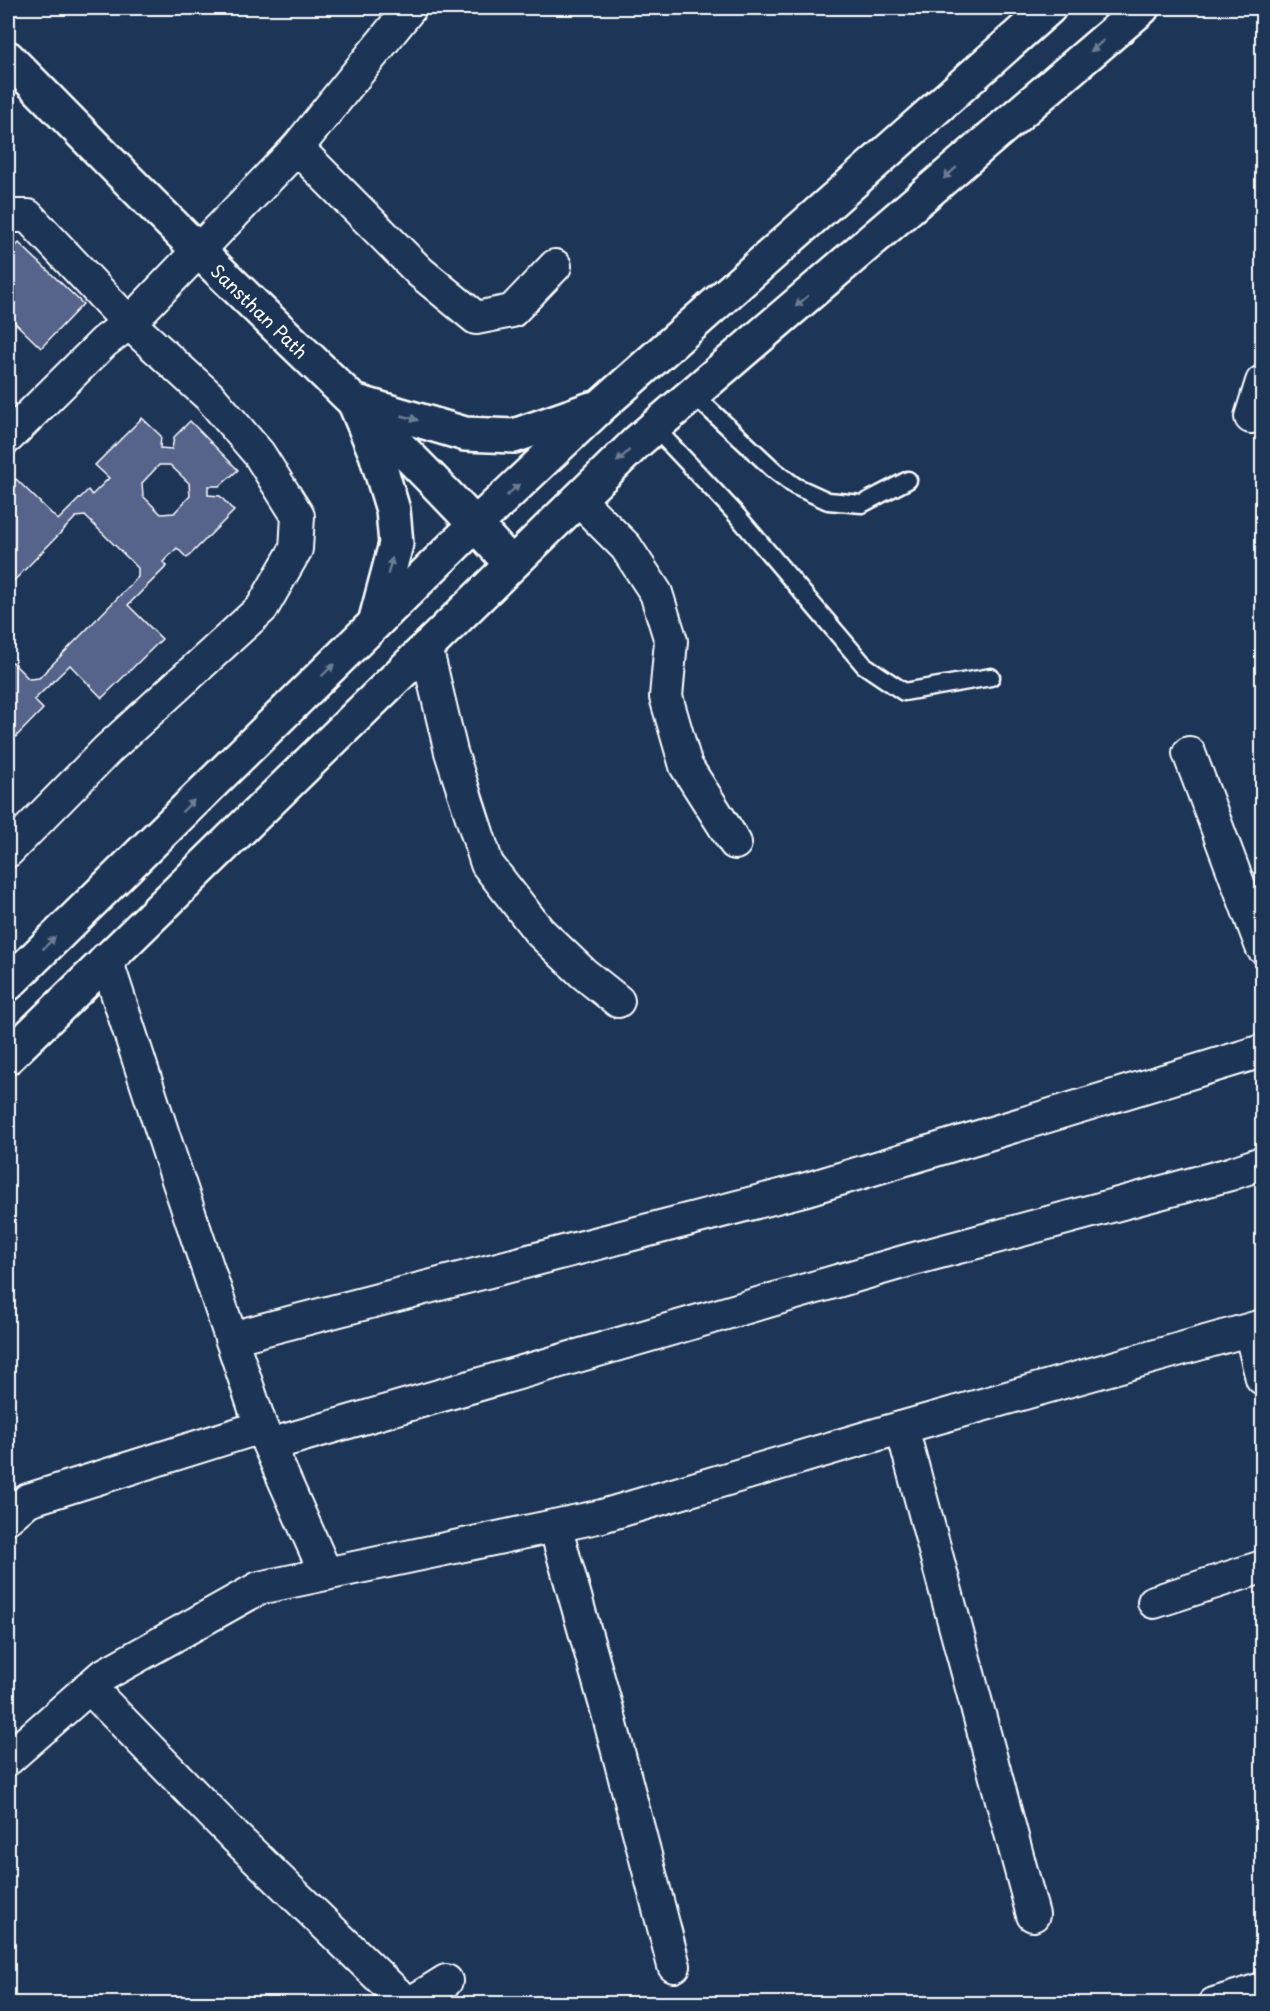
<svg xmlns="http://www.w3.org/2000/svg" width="1270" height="2011" font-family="'Playpen Sans',sans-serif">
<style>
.building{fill:#57648b;stroke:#fff;stroke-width:1.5;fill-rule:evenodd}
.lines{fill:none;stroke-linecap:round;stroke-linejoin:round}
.service-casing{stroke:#fff;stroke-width:21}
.minor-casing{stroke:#fff;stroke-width:36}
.tertiary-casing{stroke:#fff;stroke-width:38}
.secondary-casing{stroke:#fff;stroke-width:38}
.service{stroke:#1d3557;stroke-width:16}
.minor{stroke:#1d3557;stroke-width:32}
.tertiary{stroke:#1d3557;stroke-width:33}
.secondary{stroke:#1d3557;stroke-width:33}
.oneway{fill:#6c7c92}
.labels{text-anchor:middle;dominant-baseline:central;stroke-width:4.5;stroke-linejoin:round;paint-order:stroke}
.street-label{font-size:18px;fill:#fff;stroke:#1d3557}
</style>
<rect width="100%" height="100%" fill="#1d3557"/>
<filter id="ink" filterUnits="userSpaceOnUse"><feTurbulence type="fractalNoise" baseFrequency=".0167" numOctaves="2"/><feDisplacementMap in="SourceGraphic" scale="12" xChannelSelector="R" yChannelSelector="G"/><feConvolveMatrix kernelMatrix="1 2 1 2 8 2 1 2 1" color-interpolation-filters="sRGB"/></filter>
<g filter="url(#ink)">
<g class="building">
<path d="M 19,243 L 83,304 L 41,348 L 8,316 L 8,255 Z"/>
<path d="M 142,418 L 161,436 L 160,448 L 172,449 L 174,437 L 190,421 L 238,470 L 220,486 L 208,486 L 208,495 L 220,496 L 234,511 L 187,558 L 177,548 L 163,562 L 167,566 L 128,605 L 162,639 L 102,698 L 70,665 L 34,700 L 43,709 L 8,745 L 8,658 L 29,679 L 39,678 L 138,577 L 138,568 L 85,516 L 76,517 L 8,587 L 8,488 L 16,479 L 58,520 L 88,490 L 92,495 L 109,478 L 95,465 ZM 159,465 L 170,465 L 189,483 L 190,496 L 174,513 L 161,514 L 143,496 L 142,483 Z"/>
</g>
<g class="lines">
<defs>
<g id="service">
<path d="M 693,394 L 774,470 L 795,486 L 828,501 L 862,504 L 908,480"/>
<path d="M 655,428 L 734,512 L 864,665 L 904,692 L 991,677"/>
</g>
<g id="minor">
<path d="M 297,148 L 420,272 L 476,318 L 512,311 L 555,266"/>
<path d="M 8,216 L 28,216 L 129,323 L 210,397 L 259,454 L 298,516 L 296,549 L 262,608 L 107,750 L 8,851"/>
<path d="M 1251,417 L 1262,382"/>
<path d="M 8,437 L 104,342 L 129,323 L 297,148 L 410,8"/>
<path d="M 578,499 L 626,547 L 656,593 L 671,641 L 666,697 L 686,766 L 735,843"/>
<path d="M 426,647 L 451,752 L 487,864 L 539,931 L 583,973 L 618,1001"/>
<path d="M 1189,753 L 1262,947"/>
<path d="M 106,959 L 171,1159 L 261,1427 L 326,1574"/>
<path d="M 1250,1330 L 1262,1378"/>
<path d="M 231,1338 L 807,1189 L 1262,1051"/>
<path d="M 902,1428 L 1033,1915"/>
<path d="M 269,1445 L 910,1260 L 1230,1174 L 1262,1163"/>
<path d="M 8,1517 L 28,1500 L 261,1427"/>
<path d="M 555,1526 L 608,1713 L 674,1966"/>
<path d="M 1154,1602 L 1262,1567"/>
<path d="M 89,1687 L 234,1836 L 396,1993 L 410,2003"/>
<path d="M 8,1759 L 102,1676 L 259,1588 L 602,1516 L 879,1434 L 1262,1326"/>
<path d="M 409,2004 L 446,1981"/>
<path d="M 1214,2004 L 1262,1989"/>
</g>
<g id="tertiary">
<path id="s1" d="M 8,58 C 72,123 135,188 200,252 C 304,355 413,454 511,564"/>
</g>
<g id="secondary">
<path d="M 354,401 L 465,434 L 514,436 L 591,409"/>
<path d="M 354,401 L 376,454 L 393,510 L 396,544 L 375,623"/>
<path d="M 8,984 L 476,524 L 602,405 L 1049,8"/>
<path d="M 8,1057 L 637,442 L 1142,8"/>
</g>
</defs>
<use href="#service" class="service-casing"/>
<use href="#minor" class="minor-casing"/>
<use href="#tertiary" class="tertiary-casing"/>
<use href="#secondary" class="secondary-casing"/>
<use href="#service" class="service"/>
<use href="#minor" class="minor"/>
<use href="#tertiary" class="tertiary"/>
<use href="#secondary" class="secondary"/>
</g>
<defs><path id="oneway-solid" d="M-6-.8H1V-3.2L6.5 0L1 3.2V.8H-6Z" transform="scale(1.5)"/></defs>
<g class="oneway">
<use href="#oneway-solid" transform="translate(1097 46) rotate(139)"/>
<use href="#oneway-solid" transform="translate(950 173) rotate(139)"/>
<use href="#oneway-solid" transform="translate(802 301) rotate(139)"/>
<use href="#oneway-solid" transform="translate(410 418) rotate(16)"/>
<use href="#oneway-solid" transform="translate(623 456) rotate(137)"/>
<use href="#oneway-solid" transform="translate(513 490) rotate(-43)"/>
<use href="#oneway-solid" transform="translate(390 566) rotate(-75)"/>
<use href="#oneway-solid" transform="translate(328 670) rotate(-44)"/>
<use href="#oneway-solid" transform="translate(188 806) rotate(-44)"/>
<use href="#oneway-solid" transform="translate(49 943) rotate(-45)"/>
</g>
</g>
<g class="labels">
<g class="street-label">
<text stroke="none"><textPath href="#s1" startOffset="357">Sansthan Path</textPath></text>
</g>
</g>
<rect width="1270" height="2011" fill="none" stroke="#1d3557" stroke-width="30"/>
<rect x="15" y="15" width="1240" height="1981" fill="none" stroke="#fff" stroke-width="2" filter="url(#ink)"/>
</svg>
